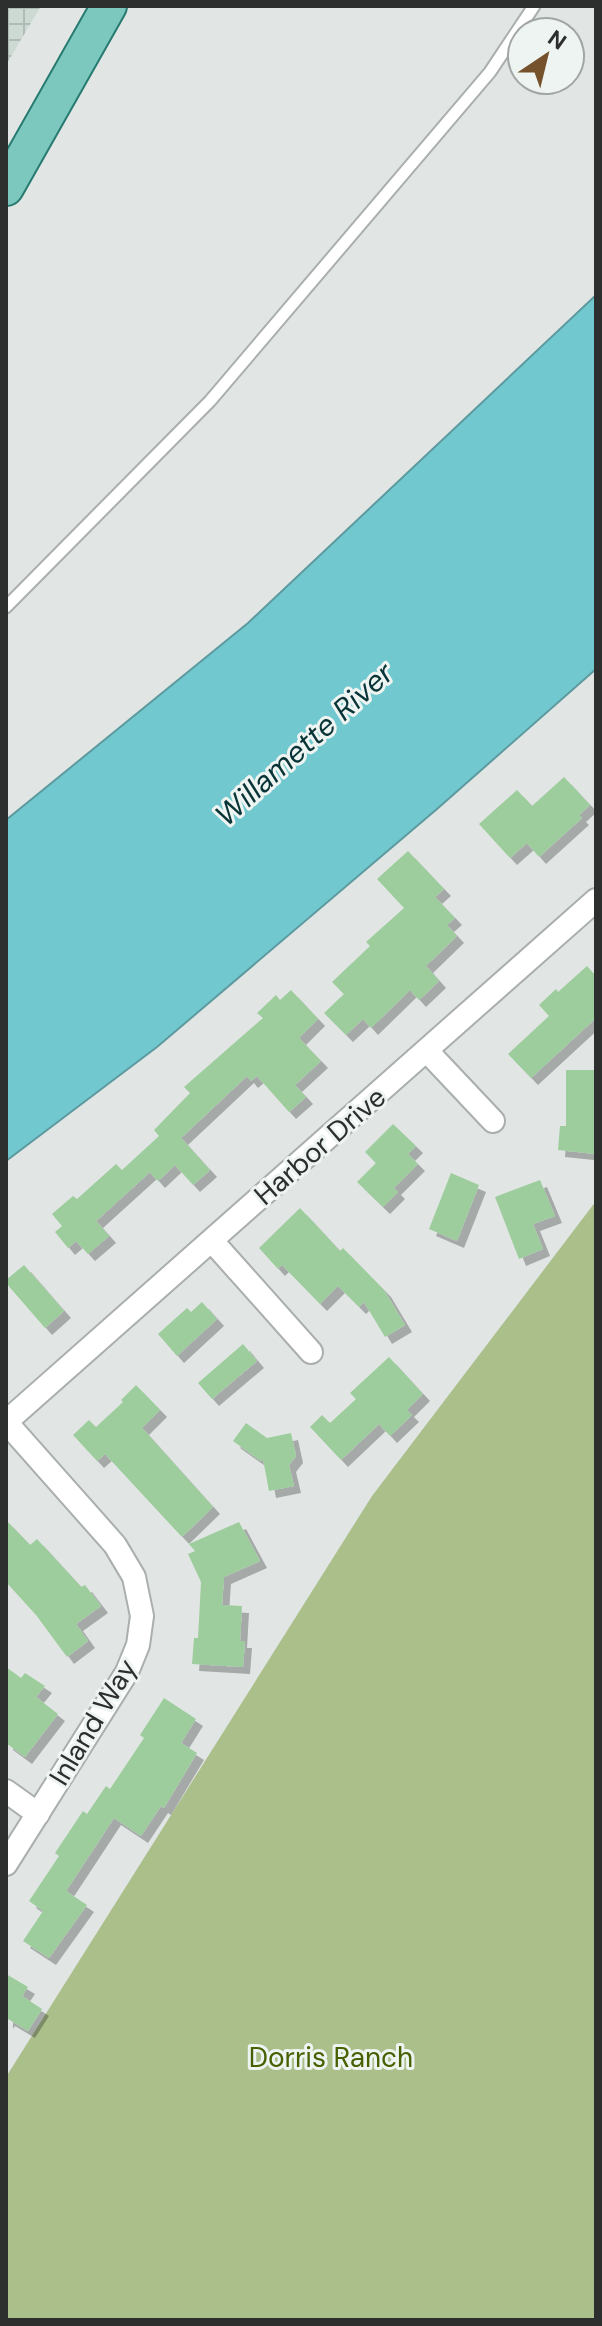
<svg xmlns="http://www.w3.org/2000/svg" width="602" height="2326" font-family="'DM Sans',sans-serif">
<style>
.industrial{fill:url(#industrial-grid)}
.park{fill:#abbf8b}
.water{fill:#71c8cf;stroke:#5d9a9f;stroke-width:2}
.building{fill:#9dcd9c;filter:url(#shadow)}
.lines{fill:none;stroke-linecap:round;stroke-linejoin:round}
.lane-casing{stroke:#aaafac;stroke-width:15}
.street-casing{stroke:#aaafac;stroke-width:26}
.primary-casing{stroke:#277a70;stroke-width:38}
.lane{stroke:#fff;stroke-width:11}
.street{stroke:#fff;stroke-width:22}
.primary{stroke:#7cc7be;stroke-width:34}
.labels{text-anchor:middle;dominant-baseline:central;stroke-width:6;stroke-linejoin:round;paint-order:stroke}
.street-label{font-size:28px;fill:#2d2f2e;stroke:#eef4f1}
.park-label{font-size:28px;fill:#486100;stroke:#eef4f1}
.water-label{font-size:30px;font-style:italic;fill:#083437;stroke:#eef4f1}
</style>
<defs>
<pattern id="industrial-grid" width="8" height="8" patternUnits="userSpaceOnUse" patternTransform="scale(2)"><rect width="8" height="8" fill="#cddad4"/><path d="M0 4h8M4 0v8" fill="none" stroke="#b0bbb6"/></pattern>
<filter id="shadow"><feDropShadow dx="7" dy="7" stdDeviation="0" flood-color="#0004"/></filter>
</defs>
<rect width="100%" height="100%" fill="#e1e6e4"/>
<path class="industrial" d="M 6,6 L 41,6 L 6,65 Z"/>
<path class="park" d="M 596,1201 L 596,2320 L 6,2320 L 6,2077 L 372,1496 Z"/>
<path class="water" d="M 596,295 L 596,669 L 437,809 L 157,1047 L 6,1161 L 6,820 L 248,623 Z"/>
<g class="building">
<path d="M 564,777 L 590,805 L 579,815 L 582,818 L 539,857 L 527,843 L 510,858 L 479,824 L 517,790 L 532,806 Z"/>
<path d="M 408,851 L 444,889 L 435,897 L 455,918 L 447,925 L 457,936 L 426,966 L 439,981 L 419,1000 L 410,990 L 371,1028 L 363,1019 L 346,1035 L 324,1013 L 344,994 L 332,982 L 370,946 L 366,942 L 404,908 L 377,879 Z"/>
<path d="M 587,966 L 596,976 L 596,1018 L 531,1078 L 508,1054 L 549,1016 L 539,1005 L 556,989 L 558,992 Z"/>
<path d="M 291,990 L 318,1019 L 299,1038 L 321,1061 L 295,1085 L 306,1097 L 289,1112 L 257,1076 L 251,1081 L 247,1076 L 181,1138 L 210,1170 L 193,1185 L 175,1165 L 158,1181 L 150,1172 L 96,1221 L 109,1236 L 88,1254 L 76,1241 L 68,1248 L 55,1232 L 62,1226 L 52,1214 L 73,1196 L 77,1199 L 116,1164 L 122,1170 L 159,1136 L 154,1130 L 190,1093 L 184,1087 L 263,1018 L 257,1013 L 276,995 L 280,1000 Z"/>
<path d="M 566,1070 L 596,1070 L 596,1154 L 558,1150 L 560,1126 L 566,1126 Z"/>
<path d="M 393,1124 L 416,1146 L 408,1154 L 418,1164 L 394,1188 L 398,1192 L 383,1207 L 357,1182 L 376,1163 L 365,1152 Z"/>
<path d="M 451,1173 L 479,1185 L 457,1241 L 429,1229 Z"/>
<path d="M 540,1180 L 555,1216 L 533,1224 L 543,1249 L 519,1259 L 495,1197 Z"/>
<path d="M 300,1208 L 340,1251 L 343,1248 L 384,1290 L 405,1325 L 385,1337 L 364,1302 L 359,1307 L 338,1286 L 320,1304 L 282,1265 L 278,1269 L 259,1248 Z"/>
<path d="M 24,1265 L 64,1311 L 45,1328 L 6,1283 L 6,1280 Z"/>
<path d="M 202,1302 L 217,1319 L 177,1356 L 158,1334 L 187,1308 L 191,1312 Z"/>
<path d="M 243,1344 L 257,1361 L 212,1399 L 198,1383 Z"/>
<path d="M 389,1357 L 423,1394 L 407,1410 L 412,1415 L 390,1436 L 379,1424 L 341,1460 L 310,1427 L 322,1415 L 330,1423 L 356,1399 L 350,1393 Z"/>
<path d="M 136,1385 L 160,1410 L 142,1428 L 213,1507 L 182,1537 L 105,1454 L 97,1461 L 73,1435 L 89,1420 L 96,1427 L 123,1402 L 121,1400 Z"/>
<path d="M 246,1423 L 267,1438 L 291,1433 L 296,1456 L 289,1465 L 294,1486 L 269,1491 L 263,1459 L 261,1461 L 233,1441 Z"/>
<path d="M 6,1520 L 30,1545 L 37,1539 L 81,1587 L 85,1585 L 101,1606 L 76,1624 L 88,1641 L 67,1657 L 36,1615 L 6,1582 Z"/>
<path d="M 239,1522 L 260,1561 L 224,1577 L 222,1605 L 242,1606 L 240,1641 L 245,1641 L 243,1667 L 192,1664 L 194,1638 L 198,1638 L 201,1582 L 188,1554 L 195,1551 L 189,1544 Z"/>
<path d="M 6,1667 L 21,1678 L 25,1673 L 45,1686 L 36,1697 L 58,1714 L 25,1757 L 6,1743 Z"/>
<path d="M 164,1698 L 196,1719 L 181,1743 L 197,1753 L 164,1808 L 161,1806 L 141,1836 L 114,1818 L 66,1891 L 87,1905 L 49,1958 L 23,1941 L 43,1911 L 29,1901 L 59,1856 L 55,1853 L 83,1811 L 87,1814 L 106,1786 L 110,1789 L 144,1738 L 140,1735 Z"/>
<path d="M 6,1974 L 28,1987 L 22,1996 L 42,2009 L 28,2031 L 8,2019 L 6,2022 Z"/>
</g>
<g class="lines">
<defs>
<path id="lane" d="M 6,607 L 210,401 L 490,72 L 534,6"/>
<g id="street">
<path d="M 427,1051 L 493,1121"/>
<path d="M 212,1241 L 311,1352"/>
<path d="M 6,1422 L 596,900"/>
<path d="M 6,1791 L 38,1814"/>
<path d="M 6,1864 L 127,1672 L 138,1645 L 142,1616 L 134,1577 L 115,1545 L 6,1422"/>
</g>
<path id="primary" d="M 6,188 L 109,6"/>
</defs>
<use href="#lane" class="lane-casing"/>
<use href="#street" class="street-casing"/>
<use href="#primary" class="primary-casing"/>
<use href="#lane" class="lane"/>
<use href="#street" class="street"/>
<use href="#primary" class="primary"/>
</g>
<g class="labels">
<g class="street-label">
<text transform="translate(320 1146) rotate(-41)">Harbor Drive</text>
<text transform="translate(93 1722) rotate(-59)">Inland Way</text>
</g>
<g class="park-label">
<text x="331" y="2057">Dorris Ranch</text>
</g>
<g class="water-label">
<text transform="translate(304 744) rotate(-42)">Willamette River</text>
</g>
</g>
<rect width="602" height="2326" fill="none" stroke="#2d2f2e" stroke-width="16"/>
<g transform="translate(546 56) rotate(35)"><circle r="38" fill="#eef4f1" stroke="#a1a5a3" stroke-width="2"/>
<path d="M0-6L14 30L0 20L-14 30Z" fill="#75522b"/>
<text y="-12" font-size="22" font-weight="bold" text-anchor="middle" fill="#2d2f2e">N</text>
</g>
</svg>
